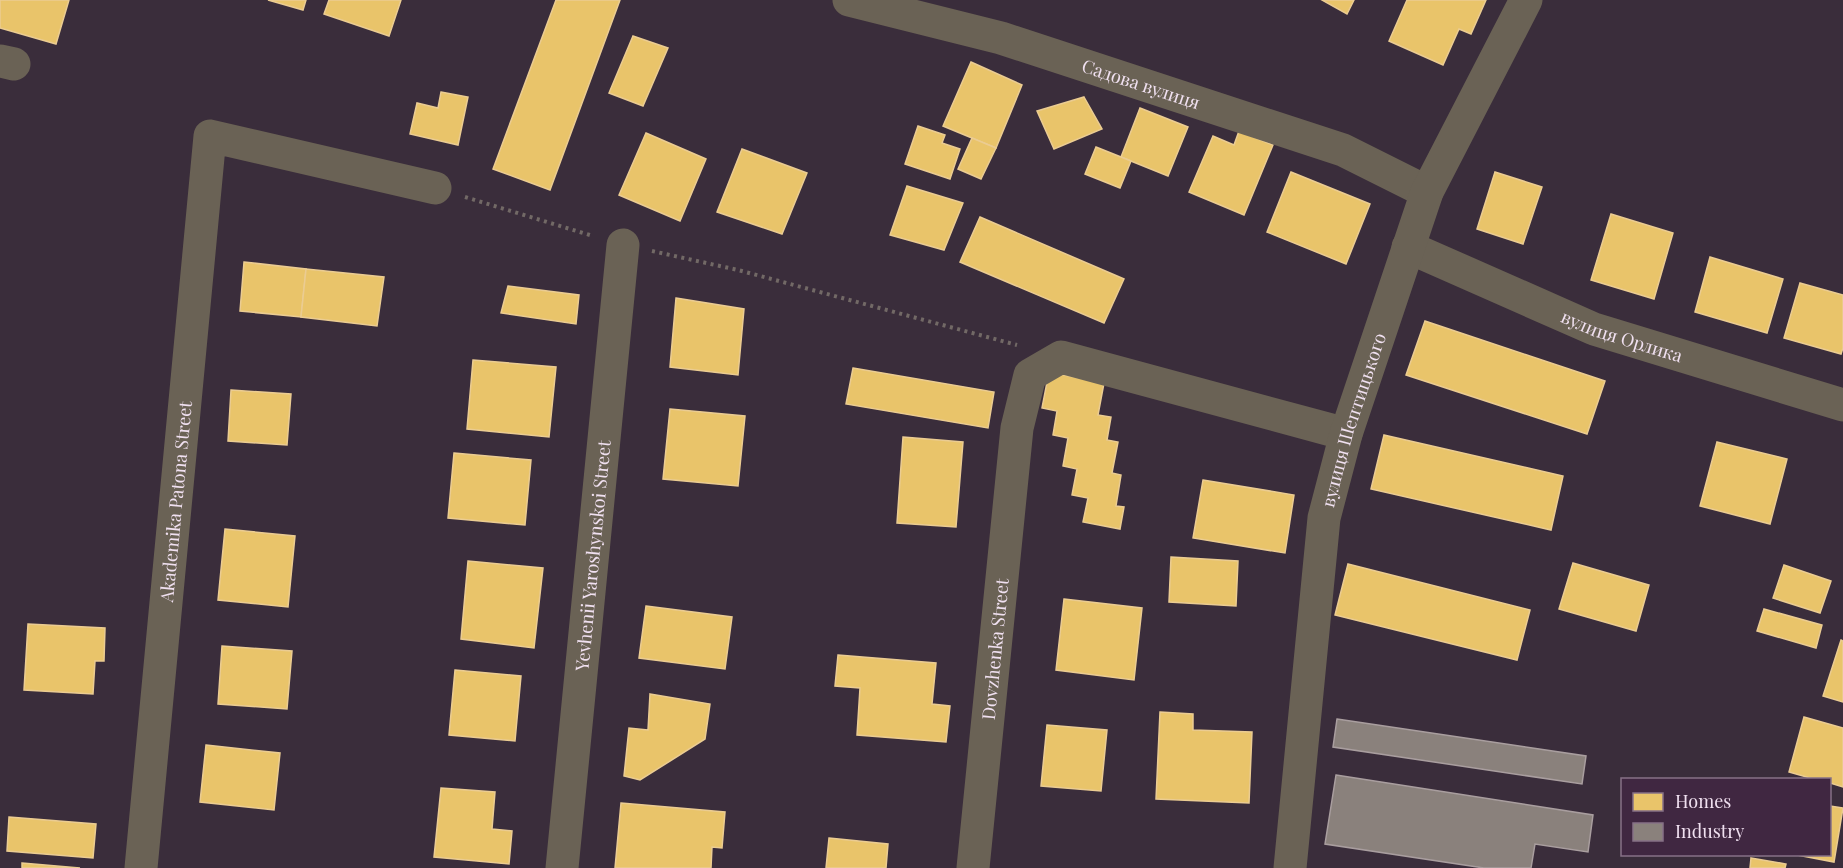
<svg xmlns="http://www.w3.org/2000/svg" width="1843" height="868" font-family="'Playfair Display',serif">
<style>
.homes{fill:#e9c46a;stroke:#ebcc92;stroke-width:1.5}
.industry{fill:#8a817c;stroke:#a99e9f;stroke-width:1.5}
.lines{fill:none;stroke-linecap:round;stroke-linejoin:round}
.path{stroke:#726966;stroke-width:4;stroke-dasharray:3 4.5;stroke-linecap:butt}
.minor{stroke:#6a6255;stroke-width:33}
.labels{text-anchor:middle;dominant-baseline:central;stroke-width:6;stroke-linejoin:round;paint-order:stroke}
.street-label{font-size:18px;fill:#f0e0f0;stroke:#402741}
</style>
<rect width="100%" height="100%" fill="#3a2d3b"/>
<g class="homes">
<path d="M 0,0 L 69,0 L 56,44 L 0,28 Z"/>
<path d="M 268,0 L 306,0 L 303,10 Z"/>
<path d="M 329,0 L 401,0 L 389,36 L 324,14 Z"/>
<path d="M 556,0 L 620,0 L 550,190 L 493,169 Z"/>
<path d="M 1322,0 L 1354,0 L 1347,14 Z"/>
<path d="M 1407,0 L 1486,0 L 1471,34 L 1459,29 L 1443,65 L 1389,41 Z"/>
<path d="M 633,36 L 668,48 L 643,106 L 609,93 Z"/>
<path d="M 971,62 L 1022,85 L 996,148 L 943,126 Z"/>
<path d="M 441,92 L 468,97 L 458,145 L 410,134 L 417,103 L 438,108 Z"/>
<path d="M 1084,97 L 1102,129 L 1054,149 L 1037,111 Z"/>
<path d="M 1140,108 L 1188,127 L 1168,176 L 1121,157 Z"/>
<path d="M 918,126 L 945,135 L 942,143 L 960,149 L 950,179 L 905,164 Z"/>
<path d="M 1239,131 L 1273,145 L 1244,215 L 1189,192 L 1213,136 L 1234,145 Z"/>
<path d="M 646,133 L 706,159 L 680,221 L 619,195 Z"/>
<path d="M 972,138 L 996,148 L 981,179 L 958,169 Z"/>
<path d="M 1096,147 L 1131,161 L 1120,188 L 1085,174 Z"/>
<path d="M 742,149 L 807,173 L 782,234 L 717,212 Z"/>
<path d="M 1291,172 L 1370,204 L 1346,264 L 1267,232 Z"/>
<path d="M 1495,172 L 1542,187 L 1523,244 L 1477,229 Z"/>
<path d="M 907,186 L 963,203 L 944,250 L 890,235 Z"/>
<path d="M 1611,214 L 1673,233 L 1654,299 L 1591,280 Z"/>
<path d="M 980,217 L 1124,279 L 1104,323 L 960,262 Z"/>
<path d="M 1710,257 L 1783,279 L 1767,333 L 1695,312 Z"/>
<path d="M 244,262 L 306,269 L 301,317 L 240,311 Z"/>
<path d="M 306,269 L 384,277 L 377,326 L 301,317 Z"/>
<path d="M 1800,283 L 1843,295 L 1843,348 L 1841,354 L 1784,338 Z"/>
<path d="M 508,286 L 579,295 L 576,324 L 501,313 Z"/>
<path d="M 676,298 L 744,309 L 738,375 L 670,367 Z"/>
<path d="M 1425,321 L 1605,381 L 1587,434 L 1406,375 Z"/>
<path d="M 473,360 L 556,367 L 549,437 L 467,429 Z"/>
<path d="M 853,368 L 994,392 L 988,428 L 846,404 Z"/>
<path d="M 1049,372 L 1104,383 L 1098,415 L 1111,417 L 1107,440 L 1118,442 L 1112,473 L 1121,475 L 1116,506 L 1124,507 L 1120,529 L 1083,522 L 1088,498 L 1072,495 L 1077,469 L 1063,466 L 1068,438 L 1053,435 L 1057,411 L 1042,408 Z"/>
<path d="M 231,390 L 291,394 L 287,445 L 228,441 Z"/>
<path d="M 670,409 L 745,416 L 738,486 L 663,479 Z"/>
<path d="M 1384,435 L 1563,476 L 1551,530 L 1371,489 Z"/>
<path d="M 903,437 L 963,442 L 956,527 L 897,523 Z"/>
<path d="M 1717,442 L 1787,459 L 1770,524 L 1700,506 Z"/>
<path d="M 454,453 L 531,460 L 525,525 L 448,518 Z"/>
<path d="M 1203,480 L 1294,495 L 1285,553 L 1193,538 Z"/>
<path d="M 225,529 L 295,536 L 288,607 L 218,600 Z"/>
<path d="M 1171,557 L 1238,561 L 1236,606 L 1169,602 Z"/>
<path d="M 468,561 L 543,568 L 534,648 L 461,639 Z"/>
<path d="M 1573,563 L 1649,585 L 1636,631 L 1559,609 Z"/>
<path d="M 1348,564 L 1530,610 L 1517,660 L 1335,615 Z"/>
<path d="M 1784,565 L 1831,581 L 1820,613 L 1773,598 Z"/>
<path d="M 1064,599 L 1142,608 L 1134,680 L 1056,670 Z"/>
<path d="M 646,606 L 732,617 L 725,669 L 639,658 Z"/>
<path d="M 1764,609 L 1822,625 L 1816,648 L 1757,631 Z"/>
<path d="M 28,624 L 105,628 L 104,661 L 95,661 L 93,694 L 24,690 Z"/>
<path d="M 1841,640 L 1843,641 L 1843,702 L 1823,696 Z"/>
<path d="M 222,646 L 292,651 L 287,709 L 218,704 Z"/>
<path d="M 838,655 L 936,663 L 932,704 L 950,706 L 946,742 L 857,735 L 860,688 L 835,686 Z"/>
<path d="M 455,670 L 521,676 L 515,741 L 449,735 Z"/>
<path d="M 650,694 L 710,704 L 705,739 L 640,780 L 624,776 L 629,728 L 648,730 Z"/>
<path d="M 1160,712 L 1193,714 L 1193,730 L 1252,732 L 1249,803 L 1156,799 Z"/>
<path d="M 1804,717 L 1843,728 L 1843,787 L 1830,783 L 1830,780 L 1817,780 L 1789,772 Z"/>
<path d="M 1047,725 L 1107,730 L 1101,791 L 1041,786 Z"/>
<path d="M 206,745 L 280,753 L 274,810 L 200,802 Z"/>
<path d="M 441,788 L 495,792 L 492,829 L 512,831 L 509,864 L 434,857 Z"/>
<path d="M 621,803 L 725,812 L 722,848 L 712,847 L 711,868 L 615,868 Z"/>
<path d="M 1830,806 L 1843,808 L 1834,862 L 1792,854 L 1830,854 Z"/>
<path d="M 9,817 L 96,824 L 93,858 L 7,851 Z"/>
<path d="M 829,838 L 888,844 L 886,868 L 826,868 Z"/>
<path d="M 1751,858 L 1786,864 L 1785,868 L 1750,868 Z"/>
<path d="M 22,863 L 80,868 L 22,868 Z"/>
</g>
<g class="industry">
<path d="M 1337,719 L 1586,756 L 1582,784 L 1333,747 Z"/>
<path d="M 1336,775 L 1593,815 L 1588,852 L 1535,844 L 1531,868 L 1484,868 L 1325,844 Z"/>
</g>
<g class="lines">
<g class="path">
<path d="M 465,197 L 593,236"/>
<path d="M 652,251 L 738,270 L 1017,345"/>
</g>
<g class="minor">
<path id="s1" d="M 849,0 L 1001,38 L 1343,150 L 1427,192"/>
<path d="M 0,61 L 14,64"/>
<path id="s2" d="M 1408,247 L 1594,329 L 1843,405"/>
<path id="s3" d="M 141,868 L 210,136 L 435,188"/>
<path id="s4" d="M 562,868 L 623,245"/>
<path id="s5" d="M 973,868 L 1017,428 L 1030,375 L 1061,357 L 1346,434"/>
<path id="s6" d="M 1290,868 L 1324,518 L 1346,434 L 1427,192 L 1526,0"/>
</g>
</g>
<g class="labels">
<g class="street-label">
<text stroke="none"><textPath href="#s1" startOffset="304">Садова вулиця</textPath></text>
<text stroke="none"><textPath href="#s2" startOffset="232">вулиця Орлика</textPath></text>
<text stroke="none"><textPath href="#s6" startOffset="454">вулиця Шептицького</textPath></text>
<text stroke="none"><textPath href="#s3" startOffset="368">Akademika Patona Street</textPath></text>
<text stroke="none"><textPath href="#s4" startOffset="314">Yevhenii Yaroshynskoi Street</textPath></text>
<text stroke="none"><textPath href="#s5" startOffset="220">Dovzhenka Street</textPath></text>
</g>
</g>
<rect x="1621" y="778" width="210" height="78" fill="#402741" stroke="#867187" stroke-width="1.5"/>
<rect x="1633" y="793" width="30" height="18" fill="#e9c46a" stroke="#867187" stroke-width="1.5"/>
<text x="1675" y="808" font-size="18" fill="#f0e0f0">Homes</text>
<rect x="1633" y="823" width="30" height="18" fill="#8a817c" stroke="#867187" stroke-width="1.5"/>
<text x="1675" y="838" font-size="18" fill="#f0e0f0">Industry</text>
</svg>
